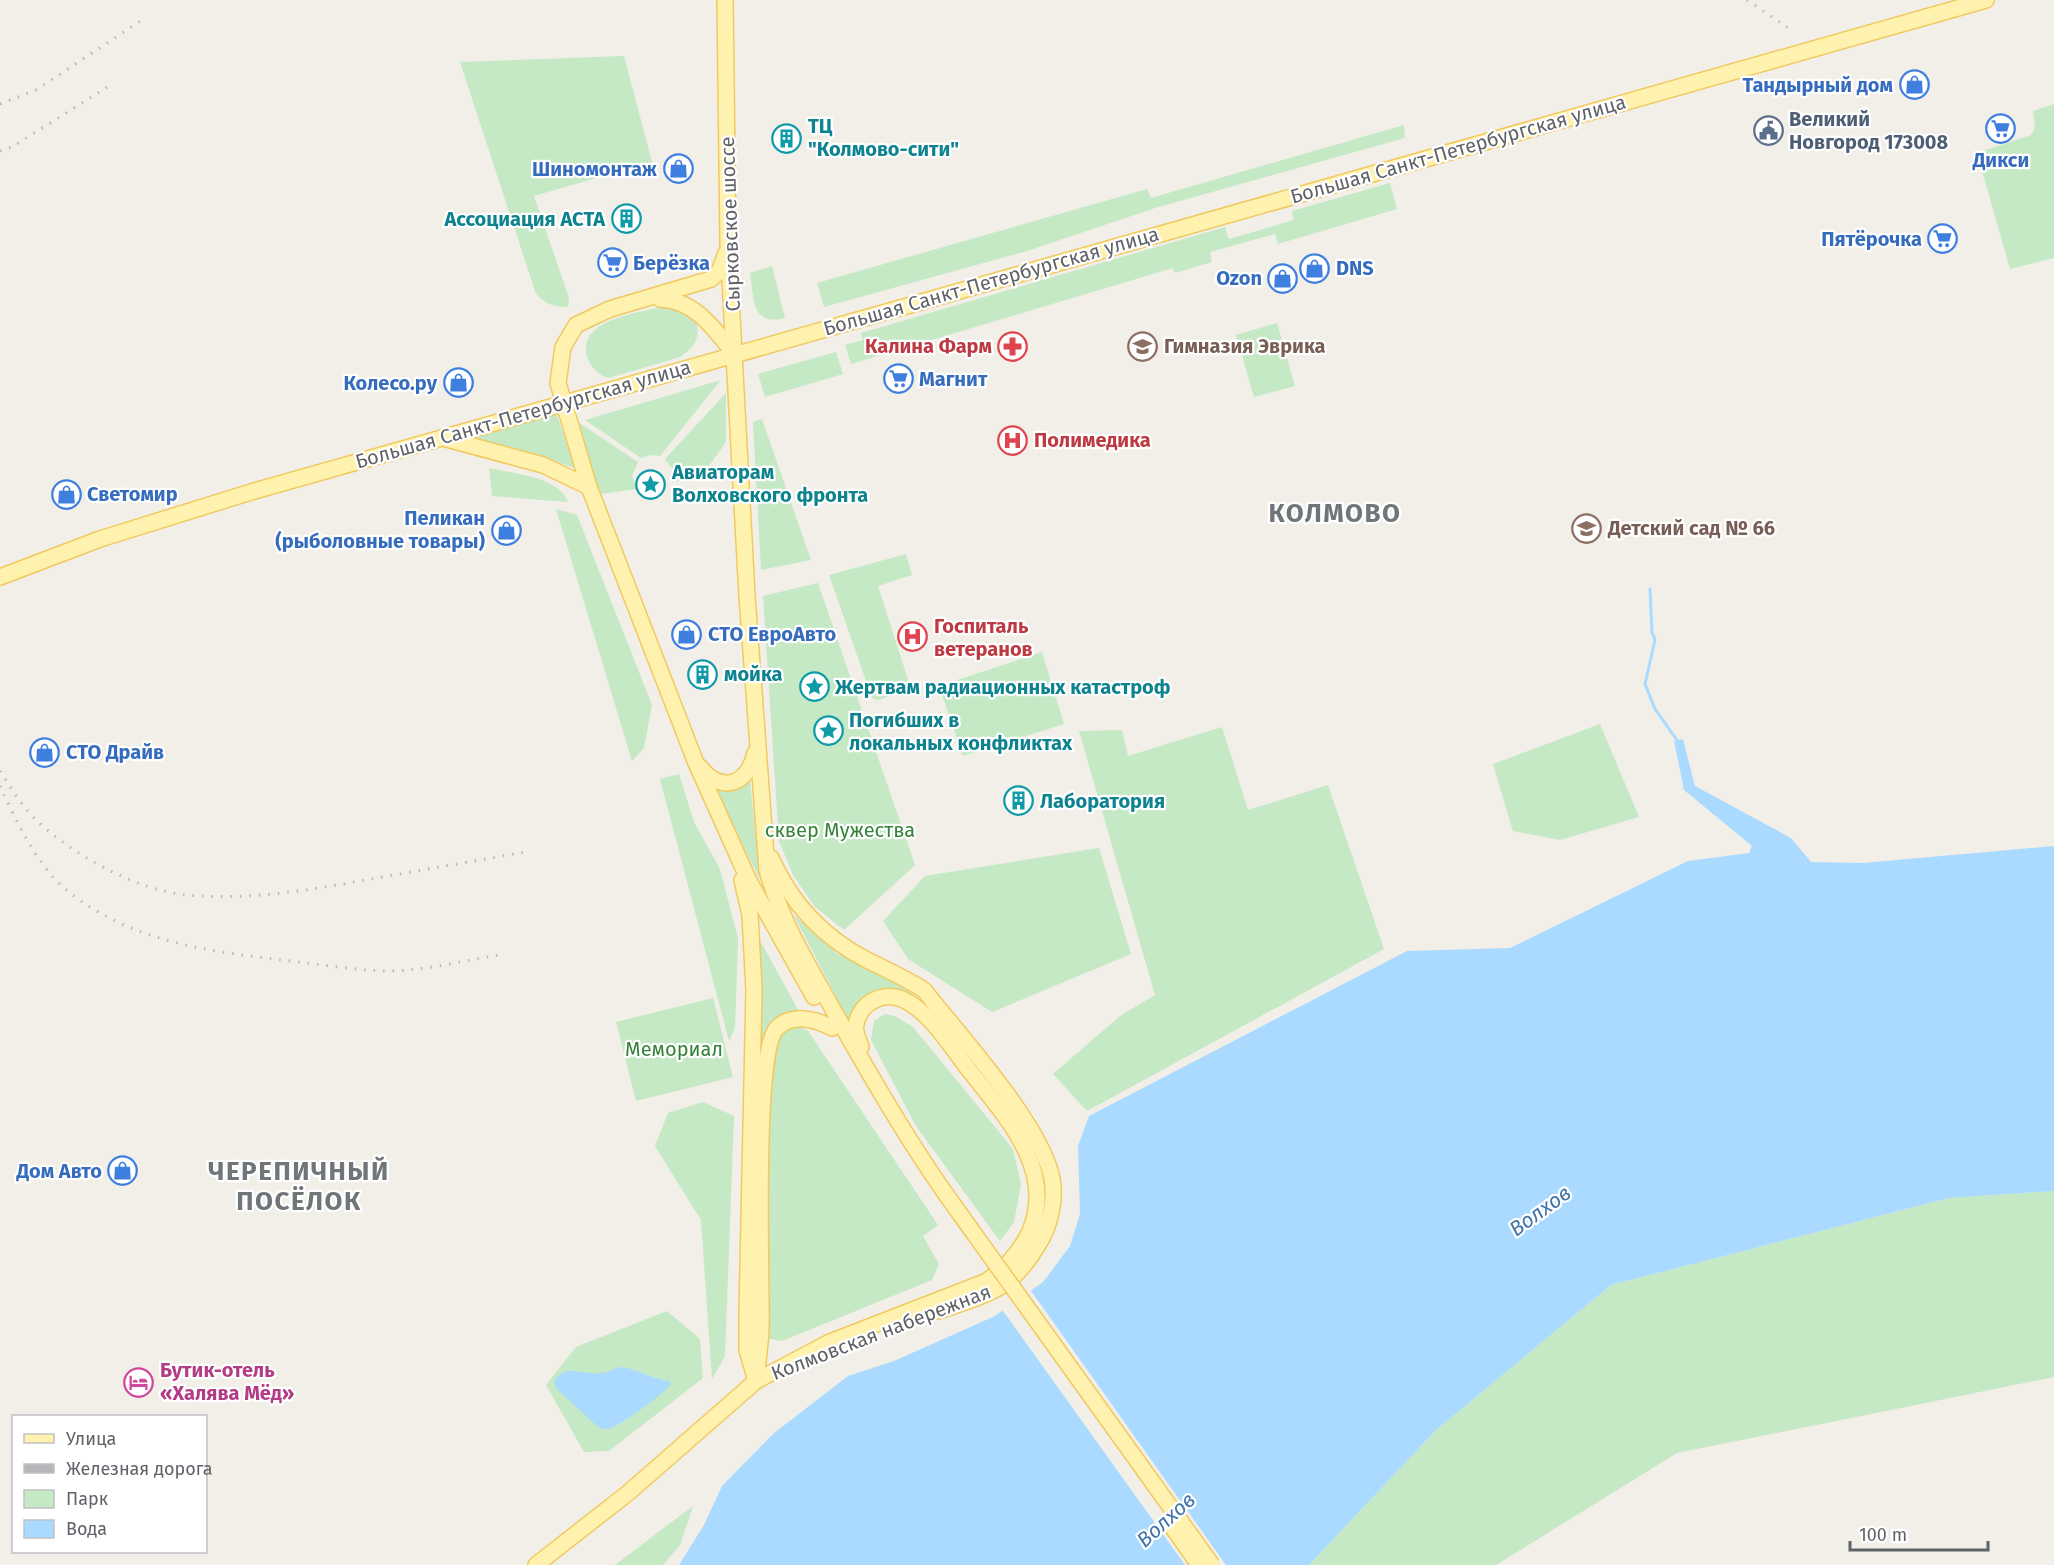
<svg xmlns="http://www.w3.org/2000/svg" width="2054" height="1565" font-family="'Fira Sans',sans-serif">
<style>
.green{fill:#c5e8c5}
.water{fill:#aadaff}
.pier{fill:#f1efe8}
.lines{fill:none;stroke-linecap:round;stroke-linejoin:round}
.stream{stroke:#aadaff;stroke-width:3}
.major-casing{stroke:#f2c960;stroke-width:18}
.major{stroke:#fff2af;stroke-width:15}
.rail{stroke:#b6b7b8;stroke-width:3;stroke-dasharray:1.5 8;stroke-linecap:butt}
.major-bridge-casing{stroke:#f2c960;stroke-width:18;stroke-linecap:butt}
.major-bridge{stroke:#fff2af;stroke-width:15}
.labels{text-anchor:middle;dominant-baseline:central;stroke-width:4.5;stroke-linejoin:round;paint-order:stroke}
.shop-label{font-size:20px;font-weight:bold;fill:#366cbe;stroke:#fff;text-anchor:end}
.service-label{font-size:20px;font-weight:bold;fill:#4e5e75;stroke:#fff;text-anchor:start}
.culture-label{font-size:20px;font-weight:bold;fill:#0d838f;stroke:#fff;text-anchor:start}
.street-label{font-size:20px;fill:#5f6368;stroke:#fff}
.health-label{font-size:20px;font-weight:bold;fill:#be3a42;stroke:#fff;text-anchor:start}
.education-label{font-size:20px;font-weight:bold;fill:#785e54;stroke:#fff;text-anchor:start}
.park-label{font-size:20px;fill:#348238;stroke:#fff}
.hotel-label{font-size:20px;font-weight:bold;fill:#b23c85;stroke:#fff;text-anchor:start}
.water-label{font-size:21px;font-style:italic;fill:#4174aa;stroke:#fff}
.district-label{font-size:26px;font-weight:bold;letter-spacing:1.5px;fill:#70757a;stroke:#fff}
</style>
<rect width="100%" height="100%" fill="#f1efe8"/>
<g class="green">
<path d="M 624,56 L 652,162 L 534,196 L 569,298 L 568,307 C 554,307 542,304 535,291 L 460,62 Z"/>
<path d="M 2054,104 L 2054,258 L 2010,269 L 1977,153 L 2031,135 L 2035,128 L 2033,111 Z"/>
<path d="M 1404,125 L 1405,138 L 1155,208 L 1027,251 L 824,307 L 817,283 L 1147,189 L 1151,198 Z"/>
<path d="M 1390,183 L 1397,209 L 1278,244 L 1275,234 L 1210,252 L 1212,262 L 1175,273 L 1173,268 L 851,364 L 845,345 L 863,340 L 861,333 L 1225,227 L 1229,239 L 1294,220 L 1292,211 Z"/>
<path d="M 772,266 L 785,318 C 751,327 754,297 750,273 Z"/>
<path d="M 665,306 L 675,306 L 696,321 C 701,338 694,348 680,357 L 609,378 C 599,376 590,367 587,356 C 578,318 640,313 665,306 Z"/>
<path d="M 1277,323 L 1295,386 L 1254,397 L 1236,335 Z"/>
<path d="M 836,352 L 843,374 L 765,397 L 758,374 Z"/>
<path d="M 721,380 L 660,456 L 650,455 L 641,458 L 585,420 Z"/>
<path d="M 726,393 L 726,442 L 701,477 L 672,482 L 674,471 L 665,459 Z"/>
<path d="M 556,412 L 575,468 L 524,451 L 468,437 Z"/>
<path d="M 762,419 L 811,560 L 761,570 L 753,422 Z"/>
<path d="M 578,422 L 638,462 L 632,476 L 637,489 L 600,494 Z"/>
<path d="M 489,468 C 514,474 558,476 568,502 L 492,496 Z"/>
<path d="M 556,509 L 577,515 L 652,705 L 644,748 L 632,761 Z"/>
<path d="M 906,554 L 912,575 L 878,586 L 911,689 L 878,700 L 872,698 L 829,575 Z"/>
<path d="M 818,583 L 915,865 L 844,930 L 815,907 L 793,875 L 779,841 L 763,596 Z"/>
<path d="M 1042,652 L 1064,724 L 963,756 L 939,686 Z"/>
<path d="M 1600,724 L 1639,817 L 1560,840 L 1513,831 L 1493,764 Z"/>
<path d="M 1222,727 L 1248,810 L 1328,785 L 1384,949 L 1087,1111 L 1053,1074 L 1120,1016 L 1155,995 L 1079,731 L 1122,730 L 1128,756 Z"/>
<path d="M 679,774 L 694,822 L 720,869 L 738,939 L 735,1028 L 729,1041 L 660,779 Z"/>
<path d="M 750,781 L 760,880 L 714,788 C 727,793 739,791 750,781 Z"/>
<path d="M 1099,848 L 1131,954 L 992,1012 L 908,959 L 883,921 L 925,876 Z"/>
<path d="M 794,915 L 838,954 L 897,982 L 915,995 C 876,990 871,991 849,1022 Z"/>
<path d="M 756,933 L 801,1015 L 771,1025 L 757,1044 Z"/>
<path d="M 713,998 L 733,1077 L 636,1101 L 616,1022 Z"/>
<path d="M 885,1014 L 895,1016 L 913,1027 L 1013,1149 L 1021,1185 L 1014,1222 L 1000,1241 L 916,1126 L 871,1040 L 874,1021 Z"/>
<path d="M 798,1026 L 808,1031 L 938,1225 L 923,1236 L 939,1264 L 932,1280 L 782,1341 L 765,1338 L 768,1085 L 779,1033 Z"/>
<path d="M 703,1102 L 734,1116 L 725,1356 L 712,1379 L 701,1220 L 655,1146 L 668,1113 Z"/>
<path d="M 2054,1191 L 2054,1377 L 1677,1453 L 1496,1565 L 1309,1565 L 1436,1430 L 1611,1285 L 1949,1198 Z"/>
<path d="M 667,1311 L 700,1339 L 703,1378 L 609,1451 L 584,1452 L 546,1385 L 576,1347 Z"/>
<path d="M 693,1506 L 680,1545 L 663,1565 L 615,1565 Z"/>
</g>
<g class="water">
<path d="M 1683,739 L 1695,786 L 1791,838 L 1811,862 L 1863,863 L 2054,846 L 2054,1191 L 1949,1198 L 1611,1285 L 1436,1430 L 1309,1565 L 679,1565 L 704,1525 L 722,1486 L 774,1433 L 848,1376 L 894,1361 L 995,1316 L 1043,1282 L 1070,1246 L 1080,1214 L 1078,1146 L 1089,1116 L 1407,951 L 1510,948 L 1688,861 L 1749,853 L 1752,846 L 1684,790 L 1674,741 Z"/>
<path d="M 620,1367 C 638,1369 651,1379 669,1381 L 671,1384 C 665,1393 621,1425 611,1428 C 606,1430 603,1429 597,1426 L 557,1389 L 554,1382 C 564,1362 584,1376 602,1373 C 608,1372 614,1369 620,1367 Z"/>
</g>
<path class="pier" d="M 1029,1288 L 1226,1565 L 1185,1565 L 1001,1308 Z"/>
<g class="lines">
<path class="stream" d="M 1650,589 L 1652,632 L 1655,640 L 1645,684 L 1655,709 L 1679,743"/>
<defs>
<g id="major">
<path d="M 725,0 L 728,242 L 747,596 L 767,870 C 781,921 809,967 835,1013 C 874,1082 913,1150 960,1214"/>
<path d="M 726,253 L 719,272 L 711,279 L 610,309 L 576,325 L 563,347 L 558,383 L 589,487 L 696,763 L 749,881 L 814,997"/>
<path d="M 660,299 C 695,300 713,328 734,353"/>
<path d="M 443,438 L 543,465 L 589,487"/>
<path d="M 0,577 L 100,539 L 251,492 L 1986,0"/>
<path d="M 700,767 C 721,794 748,785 755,753"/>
<path d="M 771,858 C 791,903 824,938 867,960 C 887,970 905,978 924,990 C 960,1036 1042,1125 1052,1179 C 1056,1201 1050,1226 1038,1245 C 1028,1262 1015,1278 998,1288 C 979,1299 958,1304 938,1311"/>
<path d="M 742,880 L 750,915 L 754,990 L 747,1313 L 747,1350 L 756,1381"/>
<path d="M 757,1372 C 758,1357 761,1341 761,1326 C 762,1281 753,1051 777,1028 C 792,1013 816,1019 832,1028"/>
<path d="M 536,1565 L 628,1493 L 756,1381 L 830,1342 L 985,1282 C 1005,1269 1020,1253 1030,1231 C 1056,1169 1005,1116 969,1070 C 951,1047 931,1013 904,1000 C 884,990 859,1003 856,1025 C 854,1032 859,1041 861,1047"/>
</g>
</defs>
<use href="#major" class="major-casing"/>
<use href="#major" class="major"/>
<g class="rail">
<path d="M 1747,0 L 1794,32"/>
<path d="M 0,104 L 36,90 L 145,18"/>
<path d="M 0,151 L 12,147 L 112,84"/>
<path d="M 0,771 C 11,788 21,805 35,819 C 71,854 137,891 188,895 C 251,901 315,889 377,878 C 427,869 476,861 525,852"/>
<path d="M 0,786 C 17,822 37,867 69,892 C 133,943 213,952 291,961 C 323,965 355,970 386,971 C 423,971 462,961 499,955"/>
</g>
<defs>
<g id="major-bridge">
<path d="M 960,1214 L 1212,1565"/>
<path d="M 1169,1522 L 1199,1565"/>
</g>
</defs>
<use href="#major-bridge" class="major-bridge-casing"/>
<use href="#major-bridge" class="major-bridge"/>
</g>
<defs>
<symbol id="shop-ring" viewBox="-11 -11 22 22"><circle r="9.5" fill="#fff" stroke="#3f7fe0" stroke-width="1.5"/><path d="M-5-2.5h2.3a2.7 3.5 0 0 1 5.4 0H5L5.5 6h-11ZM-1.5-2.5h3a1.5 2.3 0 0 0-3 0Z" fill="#3f7fe0"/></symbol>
<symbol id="supermarket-ring" viewBox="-11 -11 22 22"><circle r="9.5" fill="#fff" stroke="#3f7fe0" stroke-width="1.5"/><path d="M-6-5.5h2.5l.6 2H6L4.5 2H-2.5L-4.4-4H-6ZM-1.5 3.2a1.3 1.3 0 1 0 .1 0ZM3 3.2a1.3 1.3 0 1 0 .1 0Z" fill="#3f7fe0"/></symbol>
<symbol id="civic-ring" viewBox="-11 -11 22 22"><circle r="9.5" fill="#fff" stroke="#5c6f8a" stroke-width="1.5"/><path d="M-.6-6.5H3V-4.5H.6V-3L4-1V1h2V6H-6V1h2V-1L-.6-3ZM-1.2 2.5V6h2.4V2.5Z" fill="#5c6f8a"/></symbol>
<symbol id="building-ring" viewBox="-11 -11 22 22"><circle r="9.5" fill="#fff" stroke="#0f9aa8" stroke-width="1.5"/><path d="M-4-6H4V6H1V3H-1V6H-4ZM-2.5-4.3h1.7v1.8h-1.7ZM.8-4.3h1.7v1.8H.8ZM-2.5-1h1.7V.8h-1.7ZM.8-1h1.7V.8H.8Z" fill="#0f9aa8"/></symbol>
<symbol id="pharmacy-ring" viewBox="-11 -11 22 22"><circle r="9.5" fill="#fff" stroke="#e0444e" stroke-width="1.5"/><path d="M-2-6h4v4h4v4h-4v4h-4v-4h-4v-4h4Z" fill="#e0444e"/></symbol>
<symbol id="school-ring" viewBox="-11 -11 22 22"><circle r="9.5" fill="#fff" stroke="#8d6e63" stroke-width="1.5"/><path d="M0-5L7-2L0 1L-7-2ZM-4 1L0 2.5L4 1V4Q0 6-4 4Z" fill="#8d6e63"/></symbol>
<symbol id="hospital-ring" viewBox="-11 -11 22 22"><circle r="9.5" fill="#fff" stroke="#e0444e" stroke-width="1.5"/><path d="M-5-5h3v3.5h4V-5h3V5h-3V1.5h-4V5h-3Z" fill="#e0444e"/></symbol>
<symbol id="sight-ring" viewBox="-11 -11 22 22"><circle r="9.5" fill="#fff" stroke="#0f9aa8" stroke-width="1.5"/><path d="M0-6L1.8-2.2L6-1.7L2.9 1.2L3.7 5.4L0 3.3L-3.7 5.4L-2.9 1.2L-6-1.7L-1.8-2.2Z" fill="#0f9aa8"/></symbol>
<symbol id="hotel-ring" viewBox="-11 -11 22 22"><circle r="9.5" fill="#fff" stroke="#d1479c" stroke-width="1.5"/><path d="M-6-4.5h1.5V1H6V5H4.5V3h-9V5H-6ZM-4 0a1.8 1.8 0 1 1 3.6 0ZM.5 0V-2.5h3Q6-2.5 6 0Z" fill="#d1479c"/></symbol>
</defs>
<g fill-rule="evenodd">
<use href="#shop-ring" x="1898" y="68" width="33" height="33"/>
<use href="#supermarket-ring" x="1984" y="112" width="33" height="33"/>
<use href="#civic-ring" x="1752" y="114" width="33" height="33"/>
<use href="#building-ring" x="770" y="122" width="33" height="33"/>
<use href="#shop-ring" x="662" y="152" width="33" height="33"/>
<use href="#building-ring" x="610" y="202" width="33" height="33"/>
<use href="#supermarket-ring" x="1926" y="222" width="33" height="33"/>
<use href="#supermarket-ring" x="596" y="246" width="33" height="33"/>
<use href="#shop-ring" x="1298" y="252" width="33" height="33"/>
<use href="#shop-ring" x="1266" y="262" width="33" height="33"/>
<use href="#pharmacy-ring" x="996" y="330" width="33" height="33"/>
<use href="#school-ring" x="1126" y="330" width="33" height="33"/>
<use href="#supermarket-ring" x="882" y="362" width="33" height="33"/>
<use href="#shop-ring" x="442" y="366" width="33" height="33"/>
<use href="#hospital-ring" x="996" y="424" width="33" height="33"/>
<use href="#sight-ring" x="634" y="468" width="33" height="33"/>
<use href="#shop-ring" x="50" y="478" width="33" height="33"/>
<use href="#school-ring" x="1570" y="512" width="33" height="33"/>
<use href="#shop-ring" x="490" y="514" width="33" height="33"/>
<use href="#shop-ring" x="670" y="618" width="33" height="33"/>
<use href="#hospital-ring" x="896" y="620" width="33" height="33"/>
<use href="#building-ring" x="686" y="658" width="33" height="33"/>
<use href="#sight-ring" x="798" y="670" width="33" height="33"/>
<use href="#sight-ring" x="812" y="714" width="33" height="33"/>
<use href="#shop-ring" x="28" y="736" width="33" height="33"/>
<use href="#building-ring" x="1002" y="784" width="33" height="33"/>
<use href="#shop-ring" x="106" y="1154" width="33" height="33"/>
<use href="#hotel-ring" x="122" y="1366" width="33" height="33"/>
</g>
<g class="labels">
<g class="shop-label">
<text x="1893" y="85">Тандырный дом</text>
<text x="2001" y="160" text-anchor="middle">Дикси</text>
<text x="657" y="169">Шиномонтаж</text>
<text x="1922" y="239">Пятёрочка</text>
<text x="633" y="263" text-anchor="start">Берёзка</text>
<text x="1336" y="268" text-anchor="start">DNS</text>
<text x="1262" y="278">Ozon</text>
<text x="919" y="379" text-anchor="start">Магнит</text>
<text x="437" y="383">Колесо.ру</text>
<text x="87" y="494" text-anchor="start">Светомир</text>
<text x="485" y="518">Пеликан<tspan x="485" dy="23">(рыболовные товары)</tspan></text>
<text x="708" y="634" text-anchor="start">СТО ЕвроАвто</text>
<text x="66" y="752" text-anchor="start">СТО Драйв</text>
<text x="102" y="1171">Дом Авто</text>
</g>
<g class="service-label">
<text x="1789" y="119">Великий<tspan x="1789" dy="23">Новгород 173008</tspan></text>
</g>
<g class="culture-label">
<text x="808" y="126">ТЦ<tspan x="808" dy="23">"Колмово-сити"</tspan></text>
<text x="605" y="219" text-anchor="end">Ассоциация АСТА</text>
<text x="672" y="472">Авиаторам<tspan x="672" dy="23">Волховского фронта</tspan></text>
<text x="724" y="674">мойка</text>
<text x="835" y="687">Жертвам радиационных катастроф</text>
<text x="849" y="720">Погибших в<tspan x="849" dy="23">локальных конфликтах</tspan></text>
<text x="1040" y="801">Лаборатория</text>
</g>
<g class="street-label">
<text transform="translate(1458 149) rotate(-16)">Большая Санкт-Петербургская улица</text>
<text transform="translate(730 224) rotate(-92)">Сырковское шоссе</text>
<text transform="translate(991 281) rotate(-16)">Большая Санкт-Петербургская улица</text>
<text transform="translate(523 414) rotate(-16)">Большая Санкт-Петербургская улица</text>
<text transform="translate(881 1332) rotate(-21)">Колмовская набережная</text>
</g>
<g class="health-label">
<text x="992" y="346" text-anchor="end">Калина Фарм</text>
<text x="1034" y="440">Полимедика</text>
<text x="934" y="626">Госпиталь<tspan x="934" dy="23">ветеранов</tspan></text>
</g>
<g class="education-label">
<text x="1164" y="346">Гимназия Эврика</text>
<text x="1608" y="528">Детский сад № 66</text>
</g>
<g class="park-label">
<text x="840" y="830">сквер Мужества</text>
<text x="674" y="1049">Мемориал</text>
</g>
<g class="hotel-label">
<text x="160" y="1370">Бутик-отель<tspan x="160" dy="23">«Халява Мёд»</tspan></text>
</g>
<g class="water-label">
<text transform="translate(1540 1211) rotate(-36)">Волхов</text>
<text transform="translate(1166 1520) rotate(-42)">Волхов</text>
</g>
<g class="district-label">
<text x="1335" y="513">КОЛМОВО</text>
<text x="299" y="1171">ЧЕРЕПИЧНЫЙ<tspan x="299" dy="30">ПОСЁЛОК</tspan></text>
</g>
</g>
<rect x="12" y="1415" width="195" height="138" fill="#ffffff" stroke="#bfc1c3" stroke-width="1.5"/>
<rect x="24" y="1434" width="30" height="9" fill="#fff2af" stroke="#bfc1c3" stroke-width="1.5"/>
<text x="66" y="1445" font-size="18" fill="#5f6368">Улица</text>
<rect x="24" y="1464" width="30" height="9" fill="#b6b7b8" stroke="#bfc1c3" stroke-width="1.5"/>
<text x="66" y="1475" font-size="18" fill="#5f6368">Железная дорога</text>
<rect x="24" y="1490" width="30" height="18" fill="#c5e8c5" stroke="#bfc1c3" stroke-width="1.5"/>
<text x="66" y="1505" font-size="18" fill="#5f6368">Парк</text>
<rect x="24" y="1520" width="30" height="18" fill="#aadaff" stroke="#bfc1c3" stroke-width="1.5"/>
<text x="66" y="1535" font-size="18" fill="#5f6368">Вода</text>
<path d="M1850 1541v9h138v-9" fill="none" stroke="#5f6368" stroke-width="3"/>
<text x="1859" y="1541" font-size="18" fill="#5f6368" stroke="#ffffff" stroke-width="4.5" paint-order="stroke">100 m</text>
</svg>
